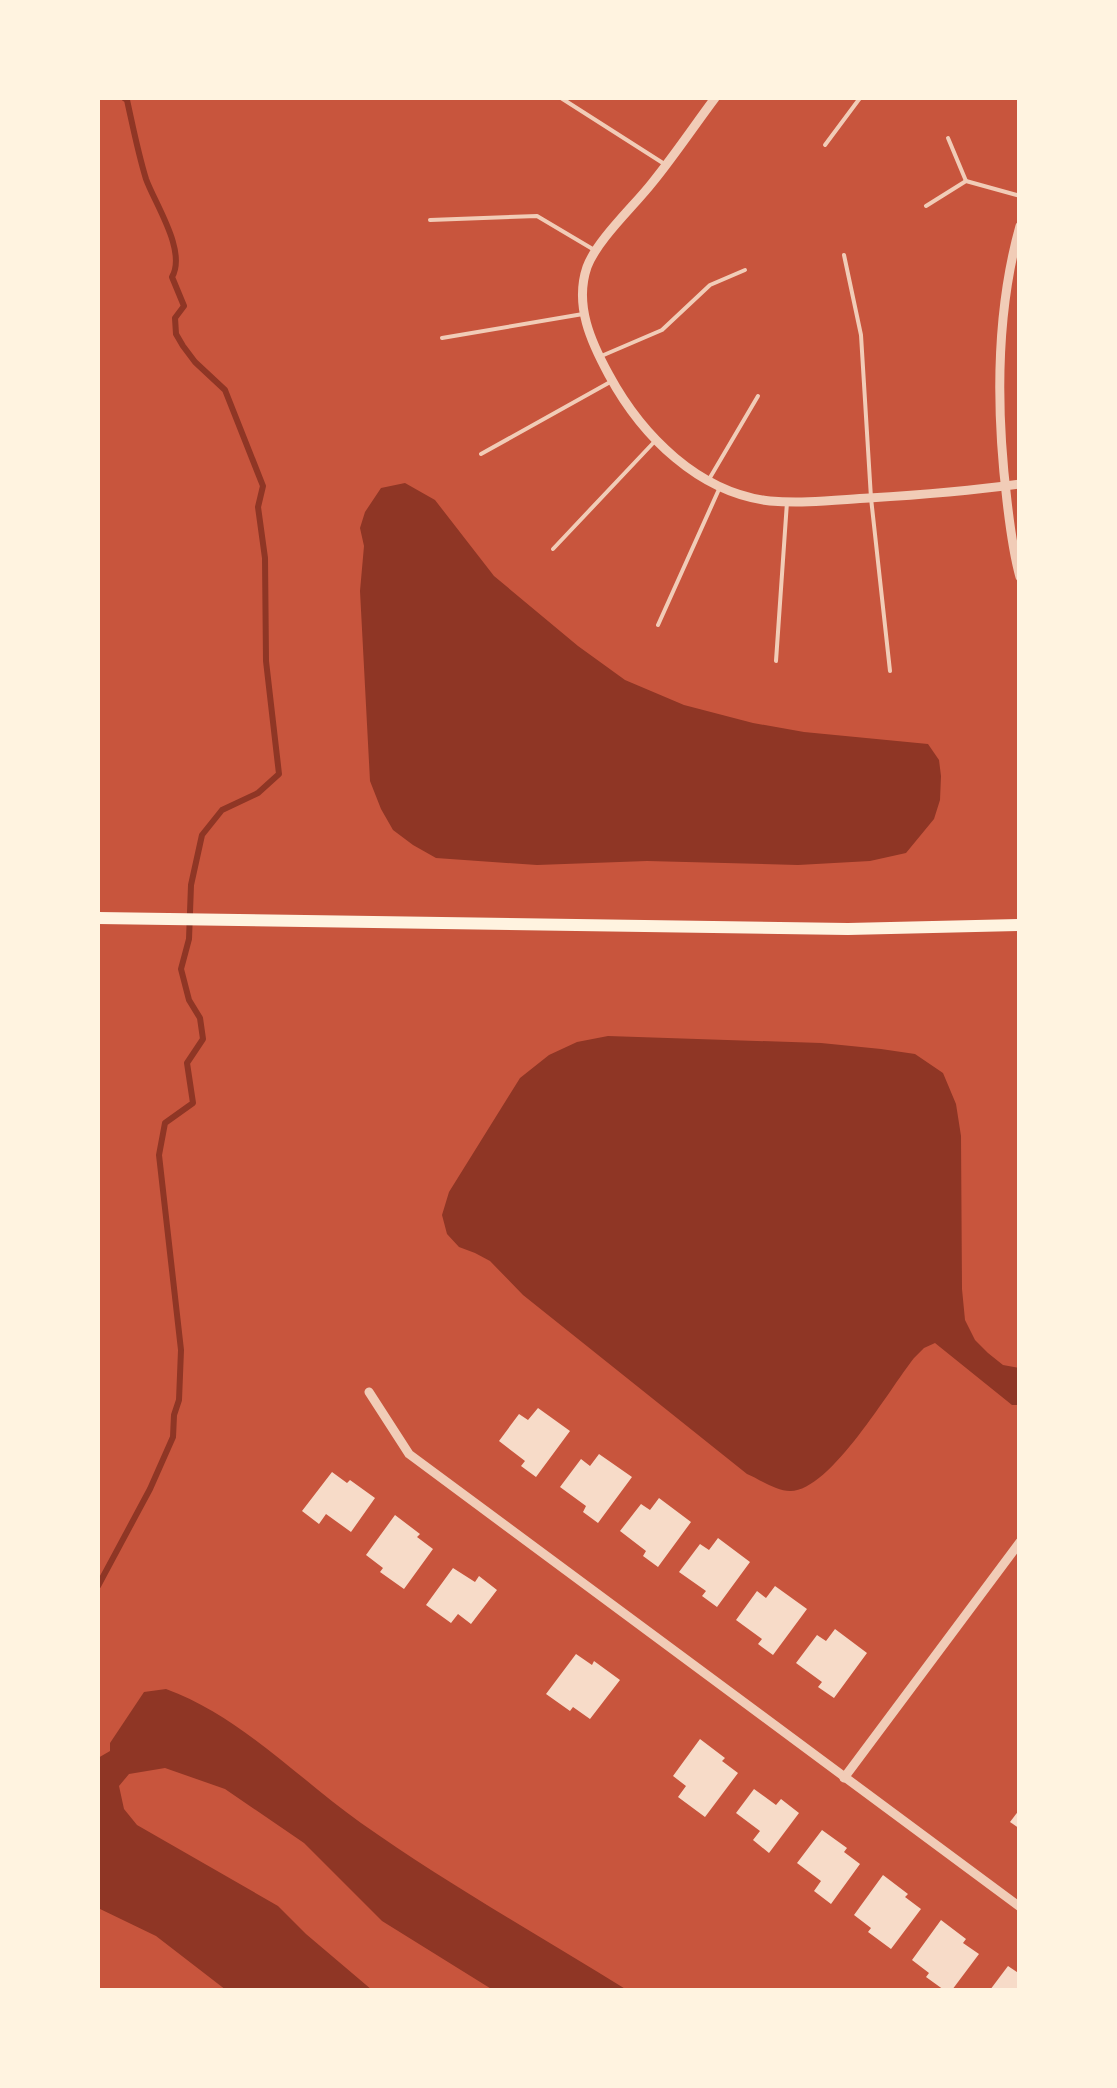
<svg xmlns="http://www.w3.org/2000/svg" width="1117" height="2088" font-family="'Times New Roman',serif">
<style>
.water{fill:#8f3625}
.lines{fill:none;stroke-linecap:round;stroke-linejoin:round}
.stream{stroke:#8f3625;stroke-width:6}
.building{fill:#f7dbc8}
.service{stroke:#f1ccb7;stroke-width:4}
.minor{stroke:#f1ccb7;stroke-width:9}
.primary{stroke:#fff3e0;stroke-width:12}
</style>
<rect width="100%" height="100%" fill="#c8553d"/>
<g class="water">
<path d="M 405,483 L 435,500 L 494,576 L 578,646 L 625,680 L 684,705 L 753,723 L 804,732 L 928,744 L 939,760 L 941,776 L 940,800 L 934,819 L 906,853 L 870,861 L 798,865 L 647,861 L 537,865 L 436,858 L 413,845 L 393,830 L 381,809 L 370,781 L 360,591 L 364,546 L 360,528 L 365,512 L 381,488 Z"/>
<path d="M 608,1036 L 821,1043 L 881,1049 L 915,1054 L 943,1073 L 956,1104 L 961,1136 L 962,1289 L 965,1320 L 975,1340 L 988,1353 L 1003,1365 L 1019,1368 L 1019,1405 L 1012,1405 L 935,1343 L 924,1348 L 914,1358 C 890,1388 830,1492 790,1491 C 776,1491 759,1479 747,1474 L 523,1295 L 490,1261 L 475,1253 L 459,1247 L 447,1234 L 442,1215 L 449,1192 L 520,1078 L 549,1055 L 577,1042 Z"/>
<path d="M 166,1689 C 240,1716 298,1778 361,1823 C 446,1883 538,1935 627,1990 L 493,1990 L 382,1921 L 304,1843 L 225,1789 L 165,1768 L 129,1774 L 119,1786 L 124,1809 L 137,1825 L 278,1906 L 306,1934 L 372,1990 L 226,1990 L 156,1936 L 98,1908 L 98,1758 L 110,1751 L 110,1743 L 144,1692 Z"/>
</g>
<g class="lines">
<path class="stream" d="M 98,1586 L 150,1489 L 173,1437 L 174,1415 L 179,1400 L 181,1350 L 159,1155 L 165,1123 L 193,1103 L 187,1063 L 203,1039 L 200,1018 L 189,1000 L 181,969 L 189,939 L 191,885 L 202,835 L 222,810 L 258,793 L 279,774 L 266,661 L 265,558 L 258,507 L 263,486 L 225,390 L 195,362 L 183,346 L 176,334 L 175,318 L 184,306 L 172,277 C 187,251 155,204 146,179 C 138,153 133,127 127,100 L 124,98"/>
</g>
<g class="building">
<path d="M 538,1408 L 570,1431 L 536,1477 L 521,1466 L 525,1461 L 499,1441 L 519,1414 L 528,1420 Z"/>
<path d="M 599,1454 L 632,1477 L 598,1523 L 583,1512 L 586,1506 L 560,1487 L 581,1459 L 590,1466 Z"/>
<path d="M 332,1472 L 347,1483 L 350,1480 L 375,1498 L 351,1532 L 326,1514 L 319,1524 L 302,1511 Z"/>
<path d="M 659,1498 L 691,1522 L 658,1567 L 643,1556 L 646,1551 L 620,1531 L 641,1504 L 650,1510 Z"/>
<path d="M 395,1515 L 420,1534 L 417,1537 L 433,1549 L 404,1589 L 380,1572 L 383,1568 L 366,1555 Z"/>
<path d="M 718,1538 L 750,1562 L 717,1607 L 702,1596 L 706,1591 L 679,1572 L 700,1544 L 709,1550 Z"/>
<path d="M 453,1568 L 475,1582 L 479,1576 L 497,1590 L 471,1624 L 458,1614 L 451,1623 L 426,1605 Z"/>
<path d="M 775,1586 L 807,1609 L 773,1655 L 758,1644 L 762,1639 L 736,1620 L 757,1591 L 766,1598 Z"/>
<path d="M 835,1629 L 867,1653 L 834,1698 L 818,1687 L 822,1682 L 796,1663 L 817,1635 L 826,1641 Z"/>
<path d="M 576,1654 L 592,1665 L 594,1661 L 620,1680 L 590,1719 L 573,1707 L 570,1711 L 546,1694 Z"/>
<path d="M 700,1739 L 725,1758 L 722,1761 L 738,1773 L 705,1817 L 678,1797 L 686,1786 L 673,1776 Z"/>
<path d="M 754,1789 L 776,1805 L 781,1799 L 799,1813 L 769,1853 L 753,1840 L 760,1831 L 736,1813 Z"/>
<path d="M 1020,1809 L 1020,1829 L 1010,1822 Z"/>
<path d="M 822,1830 L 847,1848 L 844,1852 L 860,1864 L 831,1904 L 814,1891 L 821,1881 L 797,1863 Z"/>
<path d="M 883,1875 L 908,1894 L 905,1897 L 921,1909 L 891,1949 L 868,1932 L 871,1928 L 854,1915 Z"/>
<path d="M 941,1920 L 966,1939 L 963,1943 L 979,1954 L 952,1990 L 944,1990 L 926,1977 L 929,1973 L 912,1960 Z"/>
<path d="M 1008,1966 L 1020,1974 L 1020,1990 L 990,1990 Z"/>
</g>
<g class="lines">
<g class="service">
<path d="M 561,98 L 666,165"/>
<path d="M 948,138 L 966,181"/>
<path d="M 825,145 L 860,98"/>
<path d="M 926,206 L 966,181 L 1020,196"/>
<path d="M 430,220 L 537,216 L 596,251"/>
<path d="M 844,255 L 861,335 L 871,498 L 890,671"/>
<path d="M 442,338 L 583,314"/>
<path d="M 599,357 L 662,330 L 710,285 L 745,270"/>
<path d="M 481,454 L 612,381"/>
<path d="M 708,481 L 758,396"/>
<path d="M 553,549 L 656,440"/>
<path d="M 658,625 L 720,487"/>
<path d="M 776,661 L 787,502"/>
</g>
<g class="minor">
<path d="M 715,98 C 694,126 674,156 652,183 C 634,206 597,240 587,267 C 574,305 591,342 609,375 C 642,436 699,493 770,501 C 803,504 836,500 869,498 C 919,495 969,491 1020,484"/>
<path d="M 1020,226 C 995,315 996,410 1007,501 C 1010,527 1013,552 1020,577"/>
<path d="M 369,1392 L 409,1454 L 1020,1907"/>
<path d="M 844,1778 L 1020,1542"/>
</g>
<path class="primary" d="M 98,918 L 848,929 L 1020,925"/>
</g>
<rect width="1117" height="2088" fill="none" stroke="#fff3e0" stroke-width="200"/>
</svg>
